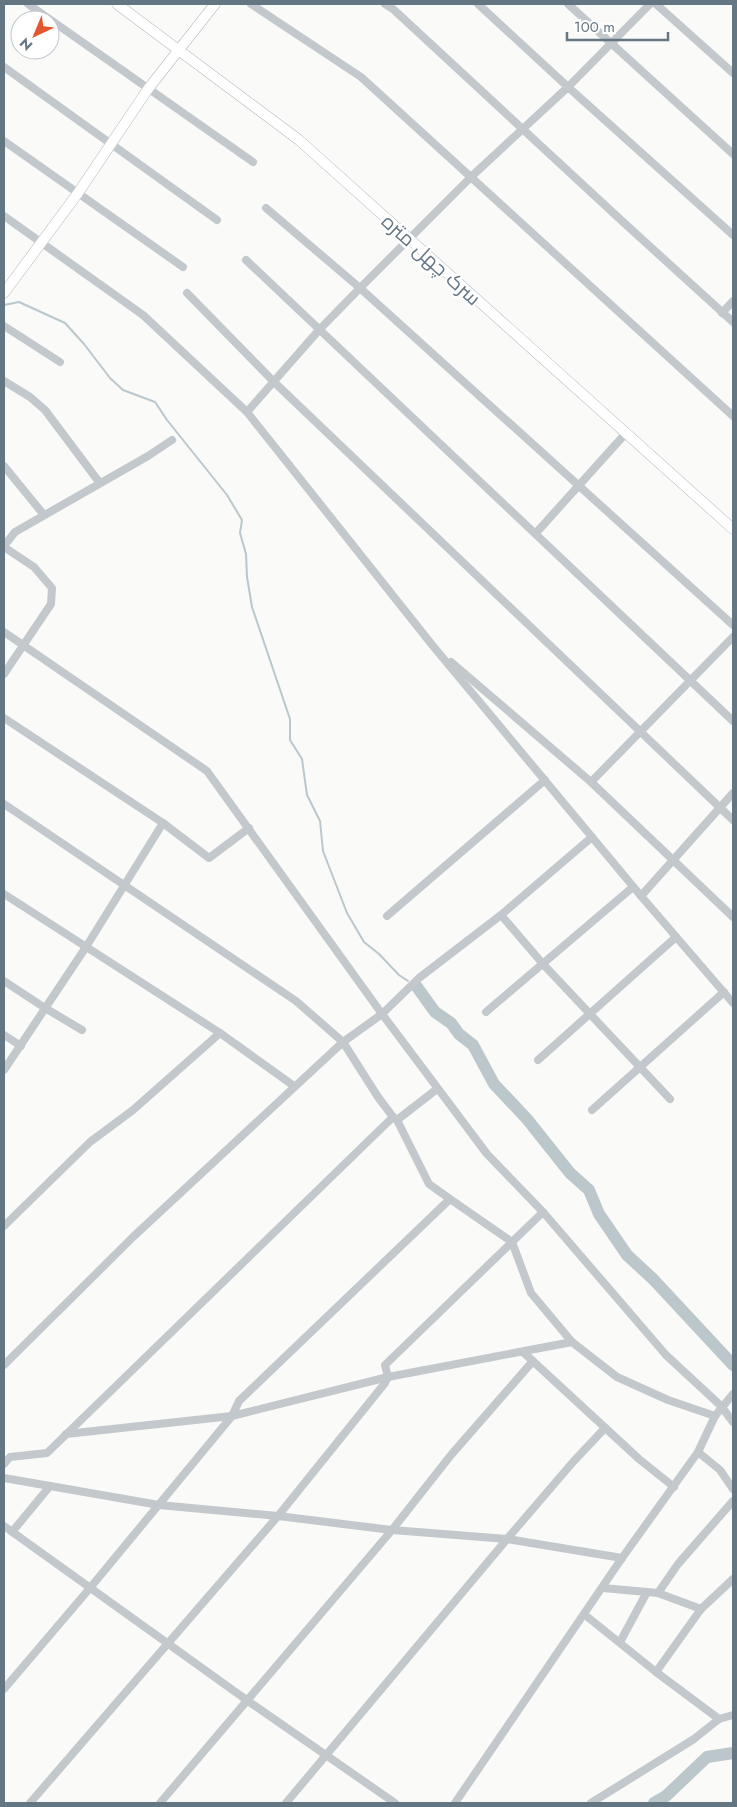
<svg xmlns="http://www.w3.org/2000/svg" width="737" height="1807" font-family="Jost,Cairo,sans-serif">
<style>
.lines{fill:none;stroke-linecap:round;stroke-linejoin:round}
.stream{stroke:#bbc7cb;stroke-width:2}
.river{stroke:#bbc7cb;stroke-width:12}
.secondary-casing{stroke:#b3babf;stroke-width:11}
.street{stroke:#c3c8cc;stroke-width:8}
.secondary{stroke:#fff;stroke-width:10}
.labels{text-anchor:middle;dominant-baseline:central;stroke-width:5;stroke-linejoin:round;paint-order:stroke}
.street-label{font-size:20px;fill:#657683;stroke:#fff}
</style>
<rect width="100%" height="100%" fill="#fafaf8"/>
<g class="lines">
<path class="stream" d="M 4,305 L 19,302 L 65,323 L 84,344 L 110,378 L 123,390 L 155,402 L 167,420 L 227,495 L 242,520 L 240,533 L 246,554 L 247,577 L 252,607 L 290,719 L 290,740 L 302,759 L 307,795 L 320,821 L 323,851 L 347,913 L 364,942 L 379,954 L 399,975 L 408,981"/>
<g class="river">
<path d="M 417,987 L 435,1012 L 451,1023 L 459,1034 L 473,1045 L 494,1084 L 527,1119 L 570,1173 L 589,1190 L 599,1214 L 627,1255 L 653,1279 L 733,1365"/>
<path d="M 654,1803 L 666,1796 L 707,1757 L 733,1753"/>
</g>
<defs>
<g id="secondary">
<path d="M 117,4 L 299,140 L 733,529"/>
<path d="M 4,293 L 78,193 L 148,89 L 215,4"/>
</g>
</defs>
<use href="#secondary" class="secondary-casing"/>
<g class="street">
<path d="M 28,4 L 253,162"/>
<path d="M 251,4 L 361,77 L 733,416"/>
<path d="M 385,4 L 393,9 L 622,221 L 733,322"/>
<path d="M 478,4 L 568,87 L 733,235"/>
<path d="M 568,4 L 733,154"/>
<path d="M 656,4 L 733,73"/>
<path d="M 4,67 L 217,220"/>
<path d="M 4,141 L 183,267"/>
<path d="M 266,208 L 360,288 L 733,625"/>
<path d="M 4,216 L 143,315 L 247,412 L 433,646 L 641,896 L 733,1003"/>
<path d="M 246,260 L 733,721"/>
<path d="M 187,293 L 274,382 L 733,820"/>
<path d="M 722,313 L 733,301"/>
<path d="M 4,326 L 60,362"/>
<path d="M 4,381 L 30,397 L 45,410 L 99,482"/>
<path d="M 247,412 L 319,330 L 360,288 L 472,176 L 568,87 L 650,4"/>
<path d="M 4,466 L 44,515"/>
<path d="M 536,533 L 626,433"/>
<path d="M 4,546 L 15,532 L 148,456 L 172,440"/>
<path d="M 4,547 L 34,567 L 52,588 L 51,604 L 4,674"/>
<path d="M 4,632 L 207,771 L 382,1014 L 487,1154 L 543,1212 L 666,1355 L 721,1406 L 733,1422"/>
<path d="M 451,662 L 591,782 L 733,917"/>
<path d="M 4,718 L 163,823 L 209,858 L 249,828"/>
<path d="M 591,782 L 733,637"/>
<path d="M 4,804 L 296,1001 L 343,1042 L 378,1097 L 393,1117"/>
<path d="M 4,894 L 220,1033 L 294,1086"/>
<path d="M 641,896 L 733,793"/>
<path d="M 501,915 L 543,964 L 670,1099"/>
<path d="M 387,916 L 545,780"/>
<path d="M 4,981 L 45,1008 L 82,1030"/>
<path d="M 486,1012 L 633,887"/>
<path d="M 4,1035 L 21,1046"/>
<path d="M 538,1060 L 676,937"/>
<path d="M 4,1070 L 86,947 L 163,823"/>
<path d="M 592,1110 L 724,992"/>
<path d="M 450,1199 L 512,1242 L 531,1293 L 572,1342"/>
<path d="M 4,1226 L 90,1142 L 133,1110 L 220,1033"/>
<path d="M 523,1352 L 639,1459 L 674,1487"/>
<path d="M 4,1365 L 133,1237 L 343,1042 L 382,1014 L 419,978 L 501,915 L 592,837"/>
<path d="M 66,1434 L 232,1416 L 388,1377 L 572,1342 L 617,1377 L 668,1400 L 715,1416"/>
<path d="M 698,1452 L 720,1470 L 733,1489"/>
<path d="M 4,1464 L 10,1457 L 47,1453 L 393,1117 L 397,1120 L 437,1089"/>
<path d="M 4,1478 L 159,1505 L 278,1516 L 392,1530 L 507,1539 L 622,1558"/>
<path d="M 4,1526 L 248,1701 L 395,1803"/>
<path d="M 12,1532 L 50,1486"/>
<path d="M 603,1588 L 658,1593 L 701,1609"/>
<path d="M 658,1593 L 678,1564 L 733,1501"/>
<path d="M 585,1615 L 656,1672 L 719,1719"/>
<path d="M 620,1642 L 647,1592"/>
<path d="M 656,1672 L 701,1609 L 733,1579"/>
<path d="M 4,1689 L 90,1588 L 232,1416 L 239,1401 L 450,1199 L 429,1184 L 397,1120"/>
<path d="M 30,1803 L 278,1516 L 385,1383 L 388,1377 L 385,1365 L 543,1212"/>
<path d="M 160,1803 L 392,1530 L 451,1455 L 533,1361"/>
<path d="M 286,1803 L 507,1539 L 573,1462 L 605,1428"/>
<path d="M 455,1803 L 622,1558 L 698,1452 L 715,1416 L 733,1394"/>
<path d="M 591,1803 L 694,1739 L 719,1719 L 733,1715"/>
</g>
<use href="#secondary" class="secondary"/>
</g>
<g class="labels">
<g class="street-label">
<text transform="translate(431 260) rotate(42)">سرک چهل متره</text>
</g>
</g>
<rect width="737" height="1807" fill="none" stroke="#657683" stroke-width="10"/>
<g transform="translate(35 35) rotate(224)"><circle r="24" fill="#ffffff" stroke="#c1c8cd"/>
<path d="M0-4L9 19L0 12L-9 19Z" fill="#e4572e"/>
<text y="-8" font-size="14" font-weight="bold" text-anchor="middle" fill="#657683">N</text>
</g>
<path d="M567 32v8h101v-8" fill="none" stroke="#657683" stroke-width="2.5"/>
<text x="574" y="32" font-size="15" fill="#657683" stroke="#ffffff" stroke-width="4" paint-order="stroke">100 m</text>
</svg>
